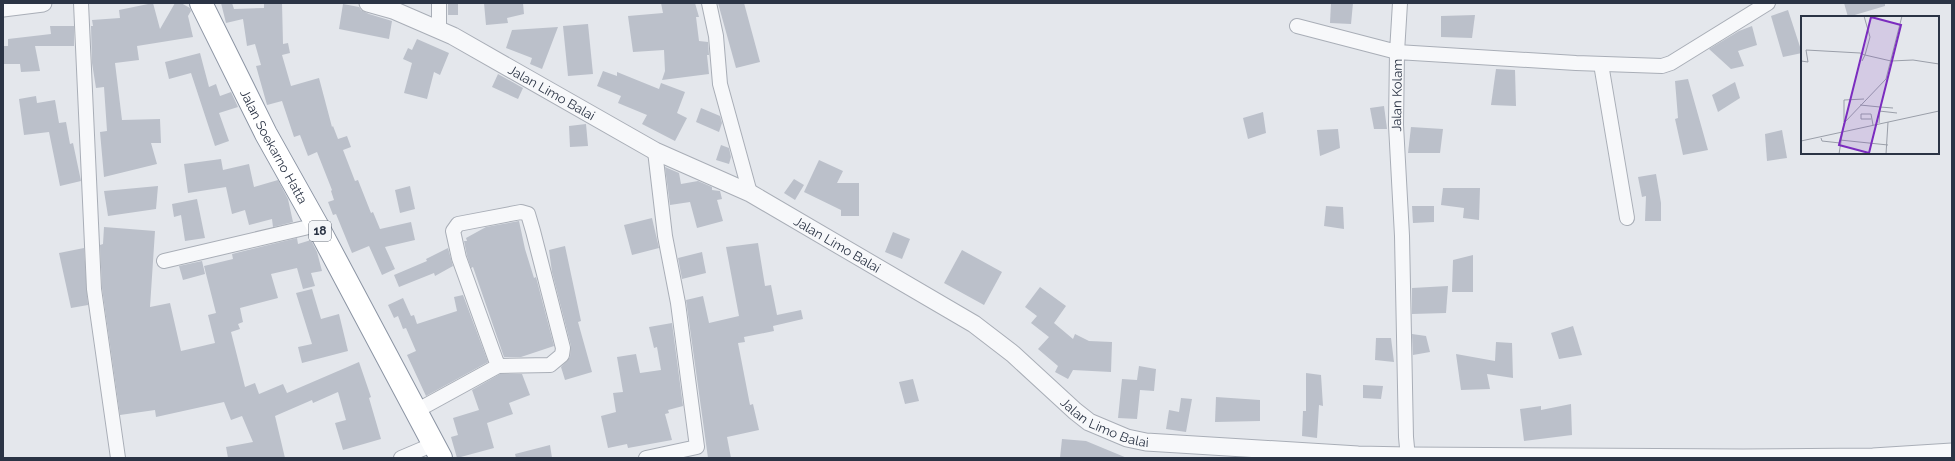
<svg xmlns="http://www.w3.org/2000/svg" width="1955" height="461" font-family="Raleway,sans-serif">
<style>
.building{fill:#bbc0ca}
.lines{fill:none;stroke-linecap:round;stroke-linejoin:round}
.minor-casing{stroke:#a9aeb7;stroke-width:16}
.tertiary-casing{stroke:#a9aeb7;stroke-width:19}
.trunk-casing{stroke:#8b94a3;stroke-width:24}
.minor{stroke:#f7f8fa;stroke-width:14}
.tertiary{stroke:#f7f8fa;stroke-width:17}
.trunk{stroke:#fff;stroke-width:22}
.labels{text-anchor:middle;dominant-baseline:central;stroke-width:3.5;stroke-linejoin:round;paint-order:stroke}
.shield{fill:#f4f6f9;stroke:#676e7b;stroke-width:1}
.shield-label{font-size:12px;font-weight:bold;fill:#2b3445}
.street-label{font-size:13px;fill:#2b3445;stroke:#f4f6f9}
.inset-road{fill:none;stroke:#9a9fa9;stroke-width:1}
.view{fill:#7b2cbf;fill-opacity:0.15;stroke:#7b2cbf;stroke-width:2}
.inset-edge{fill:none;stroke:#2b3445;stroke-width:2}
</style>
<rect width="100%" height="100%" fill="#e4e7ec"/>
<g class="building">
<path d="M 153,3 L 160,29 L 175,3 L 181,3 L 190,8 L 191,11 L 188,16 L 193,37 L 137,46 L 139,60 L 115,63 L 122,120 L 160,119 L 161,143 L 151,143 L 157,164 L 104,177 L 100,132 L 107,131 L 104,87 L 96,88 L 92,63 L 91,26 L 93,26 L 92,20 L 120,18 L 119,10 Z"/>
<path d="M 221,3 L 232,3 L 234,9 L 264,8 L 264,4 L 282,3 L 283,44 L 288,43 L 290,53 L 282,55 L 291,86 L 319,78 L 332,127 L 333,126 L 338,139 L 347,136 L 351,147 L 343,150 L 355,181 L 358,180 L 371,213 L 373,212 L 380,229 L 411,222 L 415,240 L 385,247 L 395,269 L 382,275 L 369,246 L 352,253 L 336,214 L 333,215 L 328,202 L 334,200 L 331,191 L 332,190 L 317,152 L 308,156 L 300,135 L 294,137 L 282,101 L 267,105 L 256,66 L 261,65 L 255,44 L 247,46 L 243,19 L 226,23 Z"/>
<rect x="448" y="3" width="10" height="12"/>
<path d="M 484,3 L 523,3 L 524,14 L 507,18 L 508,23 L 486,25 Z"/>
<path d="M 661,3 L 695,3 L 699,17 L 696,17 L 699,41 L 708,42 L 709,55 L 707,55 L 709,74 L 662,80 L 665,71 L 664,50 L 633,52 L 628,16 L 663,13 Z"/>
<path d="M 718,3 L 744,3 L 760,62 L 736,68 Z"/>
<path d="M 1331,3 L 1353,3 L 1351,24 L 1330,23 Z"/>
<path d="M 1844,3 L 1885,3 L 1885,6 L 1848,17 Z"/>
<path d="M 343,4 L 359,7 L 361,10 L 369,14 L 392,21 L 389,39 L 339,29 Z"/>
<path d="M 1788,10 L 1802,53 L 1783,57 L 1771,16 Z"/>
<path d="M 1475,15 L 1472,38 L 1441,37 L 1441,16 Z"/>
<path d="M 588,24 L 593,74 L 568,76 L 563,26 Z"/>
<path d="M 50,26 L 74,26 L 74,46 L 35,46 L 40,71 L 21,72 L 20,64 L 3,64 L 3,46 L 8,46 L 8,39 L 51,34 Z"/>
<path d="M 1752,26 L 1757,45 L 1738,51 L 1744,66 L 1731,69 L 1709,49 L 1739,31 Z"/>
<path d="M 558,27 L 542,69 L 530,64 L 532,58 L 506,48 L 512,30 Z"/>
<path d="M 417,39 L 449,53 L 440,75 L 434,72 L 427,99 L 404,93 L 412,63 L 403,59 L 408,48 L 412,50 Z"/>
<path d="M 200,53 L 209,87 L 216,84 L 220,96 L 231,92 L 238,107 L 219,113 L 229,141 L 215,146 L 191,73 L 169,79 L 165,62 Z"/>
<path d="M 1496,69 L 1515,70 L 1516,106 L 1491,105 Z"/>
<path d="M 603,71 L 617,76 L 617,72 L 659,89 L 661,83 L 685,92 L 677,113 L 687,118 L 675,141 L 642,124 L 647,115 L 618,103 L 621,96 L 597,86 Z"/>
<path d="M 498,74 L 523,88 L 518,99 L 492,87 Z"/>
<path d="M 1688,79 L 1708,150 L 1683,155 L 1675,119 L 1678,118 L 1675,81 Z"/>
<path d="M 1735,82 L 1740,98 L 1718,112 L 1712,95 Z"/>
<path d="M 36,96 L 37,103 L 55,100 L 59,123 L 66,122 L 70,144 L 73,143 L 81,181 L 60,186 L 49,132 L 24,135 L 19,99 Z"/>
<path d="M 1384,106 L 1387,129 L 1374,129 L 1370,108 Z"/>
<path d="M 701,108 L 720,116 L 722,123 L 719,132 L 696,122 Z"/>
<path d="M 1263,112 L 1266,133 L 1248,139 L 1243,118 Z"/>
<path d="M 586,124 L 588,146 L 570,147 L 569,126 Z"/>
<path d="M 1411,127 L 1443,129 L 1440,153 L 1408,153 Z"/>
<path d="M 1338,129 L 1340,148 L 1320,156 L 1317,130 Z"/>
<path d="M 1782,130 L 1787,158 L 1767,161 L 1765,134 Z"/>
<path d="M 721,145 L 729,148 L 731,157 L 729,164 L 716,160 Z"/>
<path d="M 221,159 L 223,170 L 249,164 L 254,187 L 278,180 L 288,199 L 293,222 L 273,227 L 272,219 L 249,225 L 245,210 L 232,214 L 226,187 L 188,193 L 184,164 Z"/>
<path d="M 819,160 L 843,171 L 837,183 L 859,183 L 859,216 L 841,216 L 841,210 L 804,192 Z"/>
<path d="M 665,167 L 679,173 L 681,184 L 698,181 L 712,187 L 712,190 L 720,191 L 722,199 L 717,200 L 723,221 L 697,228 L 690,202 L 670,205 Z"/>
<path d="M 1656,174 L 1661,203 L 1661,221 L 1645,221 L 1646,196 L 1642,197 L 1638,177 Z"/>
<path d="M 794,179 L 804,185 L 795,200 L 784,193 Z"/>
<path d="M 158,186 L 156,209 L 108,216 L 104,191 Z"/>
<path d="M 410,186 L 415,209 L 400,213 L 395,190 Z"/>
<path d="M 1443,188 L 1480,188 L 1479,220 L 1463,218 L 1464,208 L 1441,205 Z"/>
<path d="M 197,199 L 205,238 L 185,241 L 181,215 L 174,217 L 172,204 Z"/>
<path d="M 1326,206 L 1343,207 L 1344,229 L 1324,226 Z"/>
<path d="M 1412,206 L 1434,206 L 1434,222 L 1413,223 Z"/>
<path d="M 652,218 L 659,248 L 632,255 L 624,225 Z"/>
<path d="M 519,221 L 525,249 L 534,278 L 536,277 L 554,346 L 521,357 L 504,357 L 473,267 L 471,268 L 467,256 L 464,241 L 467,241 L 466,238 L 486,227 Z"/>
<path d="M 104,227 L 155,231 L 150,307 L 170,303 L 181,351 L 215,343 L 208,315 L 216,313 L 204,266 L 233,259 L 232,254 L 297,238 L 298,244 L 311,240 L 317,252 L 322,271 L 311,273 L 315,286 L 303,289 L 297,268 L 271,274 L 278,298 L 240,308 L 243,322 L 238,324 L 240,329 L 231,332 L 245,387 L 255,383 L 259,394 L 283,384 L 287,393 L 359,362 L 371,397 L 369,398 L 381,439 L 343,450 L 335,423 L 346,420 L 338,392 L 313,403 L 312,400 L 275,416 L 285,458 L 228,458 L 226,447 L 253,442 L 242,416 L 231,420 L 224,402 L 156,417 L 155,410 L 120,415 L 102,288 L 100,245 L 103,244 Z"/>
<path d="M 893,232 L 910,239 L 902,259 L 885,252 Z"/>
<path d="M 758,243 L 765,286 L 771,285 L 777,315 L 801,310 L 803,319 L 773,326 L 774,331 L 744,337 L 745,342 L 738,343 L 750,405 L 753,404 L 759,430 L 727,437 L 731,458 L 708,458 L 686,300 L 703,296 L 709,323 L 739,316 L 726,247 Z"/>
<path d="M 565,246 L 581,321 L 578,322 L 592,372 L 565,380 L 561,367 L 570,357 L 571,346 L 552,272 L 549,250 Z"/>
<path d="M 84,248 L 88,305 L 71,308 L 59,253 Z"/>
<path d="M 448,248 L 453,266 L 435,276 L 434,273 L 399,287 L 394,275 L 427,261 L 426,259 Z"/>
<path d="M 962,250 L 1002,272 L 984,305 L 944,283 Z"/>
<path d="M 702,252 L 706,273 L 682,279 L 678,258 Z"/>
<path d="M 1473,255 L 1473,292 L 1452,292 L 1453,260 Z"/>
<path d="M 202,261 L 205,274 L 183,280 L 179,266 Z"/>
<path d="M 1448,286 L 1446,313 L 1412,314 L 1412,288 Z"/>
<path d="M 1040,287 L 1066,306 L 1054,323 L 1073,339 L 1075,334 L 1089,341 L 1112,342 L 1111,372 L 1073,370 L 1068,379 L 1055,372 L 1058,366 L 1038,349 L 1049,337 L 1031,323 L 1037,316 L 1025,307 Z"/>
<path d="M 312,289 L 321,319 L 339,314 L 348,351 L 302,363 L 298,347 L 312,344 L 296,293 Z"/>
<path d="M 463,295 L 488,362 L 426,396 L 407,355 L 416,351 L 406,328 L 403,329 L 398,316 L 394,318 L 388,305 L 403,298 L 411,316 L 414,315 L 417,324 L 457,311 L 454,297 Z"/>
<path d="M 672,323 L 683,406 L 668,410 L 669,413 L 665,414 L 672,440 L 628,448 L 627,444 L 608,448 L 601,416 L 616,412 L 613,393 L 623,392 L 617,357 L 636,354 L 640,373 L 661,370 L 657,347 L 654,348 L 649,327 Z"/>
<path d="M 1573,326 L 1582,355 L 1559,359 L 1551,333 Z"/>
<path d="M 1412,334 L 1426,336 L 1430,352 L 1413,355 Z"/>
<path d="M 1376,338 L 1391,338 L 1394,362 L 1375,360 Z"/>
<path d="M 1496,342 L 1512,343 L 1513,378 L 1487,374 L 1490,389 L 1461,390 L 1456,354 L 1495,361 Z"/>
<path d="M 1139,366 L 1156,369 L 1154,391 L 1140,390 L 1137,419 L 1118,418 L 1122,379 L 1137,380 Z"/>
<path d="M 1306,373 L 1321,375 L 1323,406 L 1319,405 L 1317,438 L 1302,436 L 1303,411 L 1306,411 Z"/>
<path d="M 500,374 L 522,374 L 530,395 L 509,403 L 513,414 L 487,423 L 494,448 L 457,458 L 451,437 L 458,435 L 453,418 L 479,410 L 472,390 Z"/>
<path d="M 913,379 L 919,401 L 905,404 L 899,382 Z"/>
<path d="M 1363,385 L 1383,386 L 1381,399 L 1363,398 Z"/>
<path d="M 1216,397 L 1260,400 L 1260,421 L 1215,422 Z"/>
<path d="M 1181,398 L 1192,399 L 1186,432 L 1166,429 L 1169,410 L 1179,412 Z"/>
<path d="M 1571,404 L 1572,435 L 1524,441 L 1520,409 L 1541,406 L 1541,410 Z"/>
<path d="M 1062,439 L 1086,441 L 1127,458 L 1060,458 Z"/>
<path d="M 550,445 L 552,458 L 516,458 L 515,454 Z"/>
</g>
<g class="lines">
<defs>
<g id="minor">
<path d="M 81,3 L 94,289 L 118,458"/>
<path d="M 439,3 L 439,30"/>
<path d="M 709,3 L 716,36 L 720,84 L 750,193"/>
<path d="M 1297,26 L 1397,52 L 1400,3"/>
<path d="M 1601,64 L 1627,218"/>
<path d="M 164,261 L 317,225"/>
<path d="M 416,411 L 498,366 L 550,365 L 562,355 L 563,348 L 533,231 L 528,214 L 521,212 L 458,224 L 453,231 L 459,258 L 498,366"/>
<path d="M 401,458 L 434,444"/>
<path d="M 646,458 L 697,447 L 678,303 L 665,236 L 655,151"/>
<path id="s1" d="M 1408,458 L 1406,437 L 1402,236 L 1396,125 L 1397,52 L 1576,63 L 1662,66 L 1671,63 L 1768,3"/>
</g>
<g id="tertiary">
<path id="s2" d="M 368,3 L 393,10 L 453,36 L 655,151 L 750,193 L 974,324 L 1013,354 L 1075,411 L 1089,422 L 1127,438 L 1146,442 L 1358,455 L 1408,456 L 1743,458 L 1873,457 L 1952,452"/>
<path d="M 3,8 L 43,3"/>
</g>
<g id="trunk">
<path id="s3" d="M 201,3 L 266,134 L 317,225 L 441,458"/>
</g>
</defs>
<use href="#minor" class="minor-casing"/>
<use href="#tertiary" class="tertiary-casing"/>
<use href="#trunk" class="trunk-casing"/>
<use href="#minor" class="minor"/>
<use href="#tertiary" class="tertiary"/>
<use href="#trunk" class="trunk"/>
</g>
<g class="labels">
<rect class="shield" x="309" y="221" width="22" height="20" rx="3"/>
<g class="shield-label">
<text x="320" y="231">18</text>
</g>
<g class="street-label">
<text stroke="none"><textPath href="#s2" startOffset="205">Jalan Limo Balai</textPath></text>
<text stroke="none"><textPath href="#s1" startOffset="363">Jalan Kolam</textPath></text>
<text stroke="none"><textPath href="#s3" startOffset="161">Jalan Soekarno Hatta</textPath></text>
<text stroke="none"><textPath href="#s2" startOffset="529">Jalan Limo Balai</textPath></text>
<text stroke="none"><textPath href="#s2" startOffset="853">Jalan Limo Balai</textPath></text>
</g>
</g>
<g transform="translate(1801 16)">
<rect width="138" height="138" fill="#e4e7ec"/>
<path class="inset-road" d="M 63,0 L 69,21 L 64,39 L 90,45 L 112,44 L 138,48M 0,45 L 7,46 L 5,34 L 59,37 L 64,39 L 61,45M 59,89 L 79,91 L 78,107M 79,91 L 92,92M 78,95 L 96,97M 70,103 L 60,103 L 60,98 L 70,98 L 72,109M 43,106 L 43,84 L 63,83M 20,122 L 21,125 L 39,127M 39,124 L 87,129M 0,125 L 138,95M 38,138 L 43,107 L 85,63 L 101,0M 85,138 L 87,106"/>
<path class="view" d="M 70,1 L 100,9 L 68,137 L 38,129 Z"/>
<rect width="138" height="138" class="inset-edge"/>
</g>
<rect width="1955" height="461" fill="none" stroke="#2b3445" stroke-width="8"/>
</svg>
